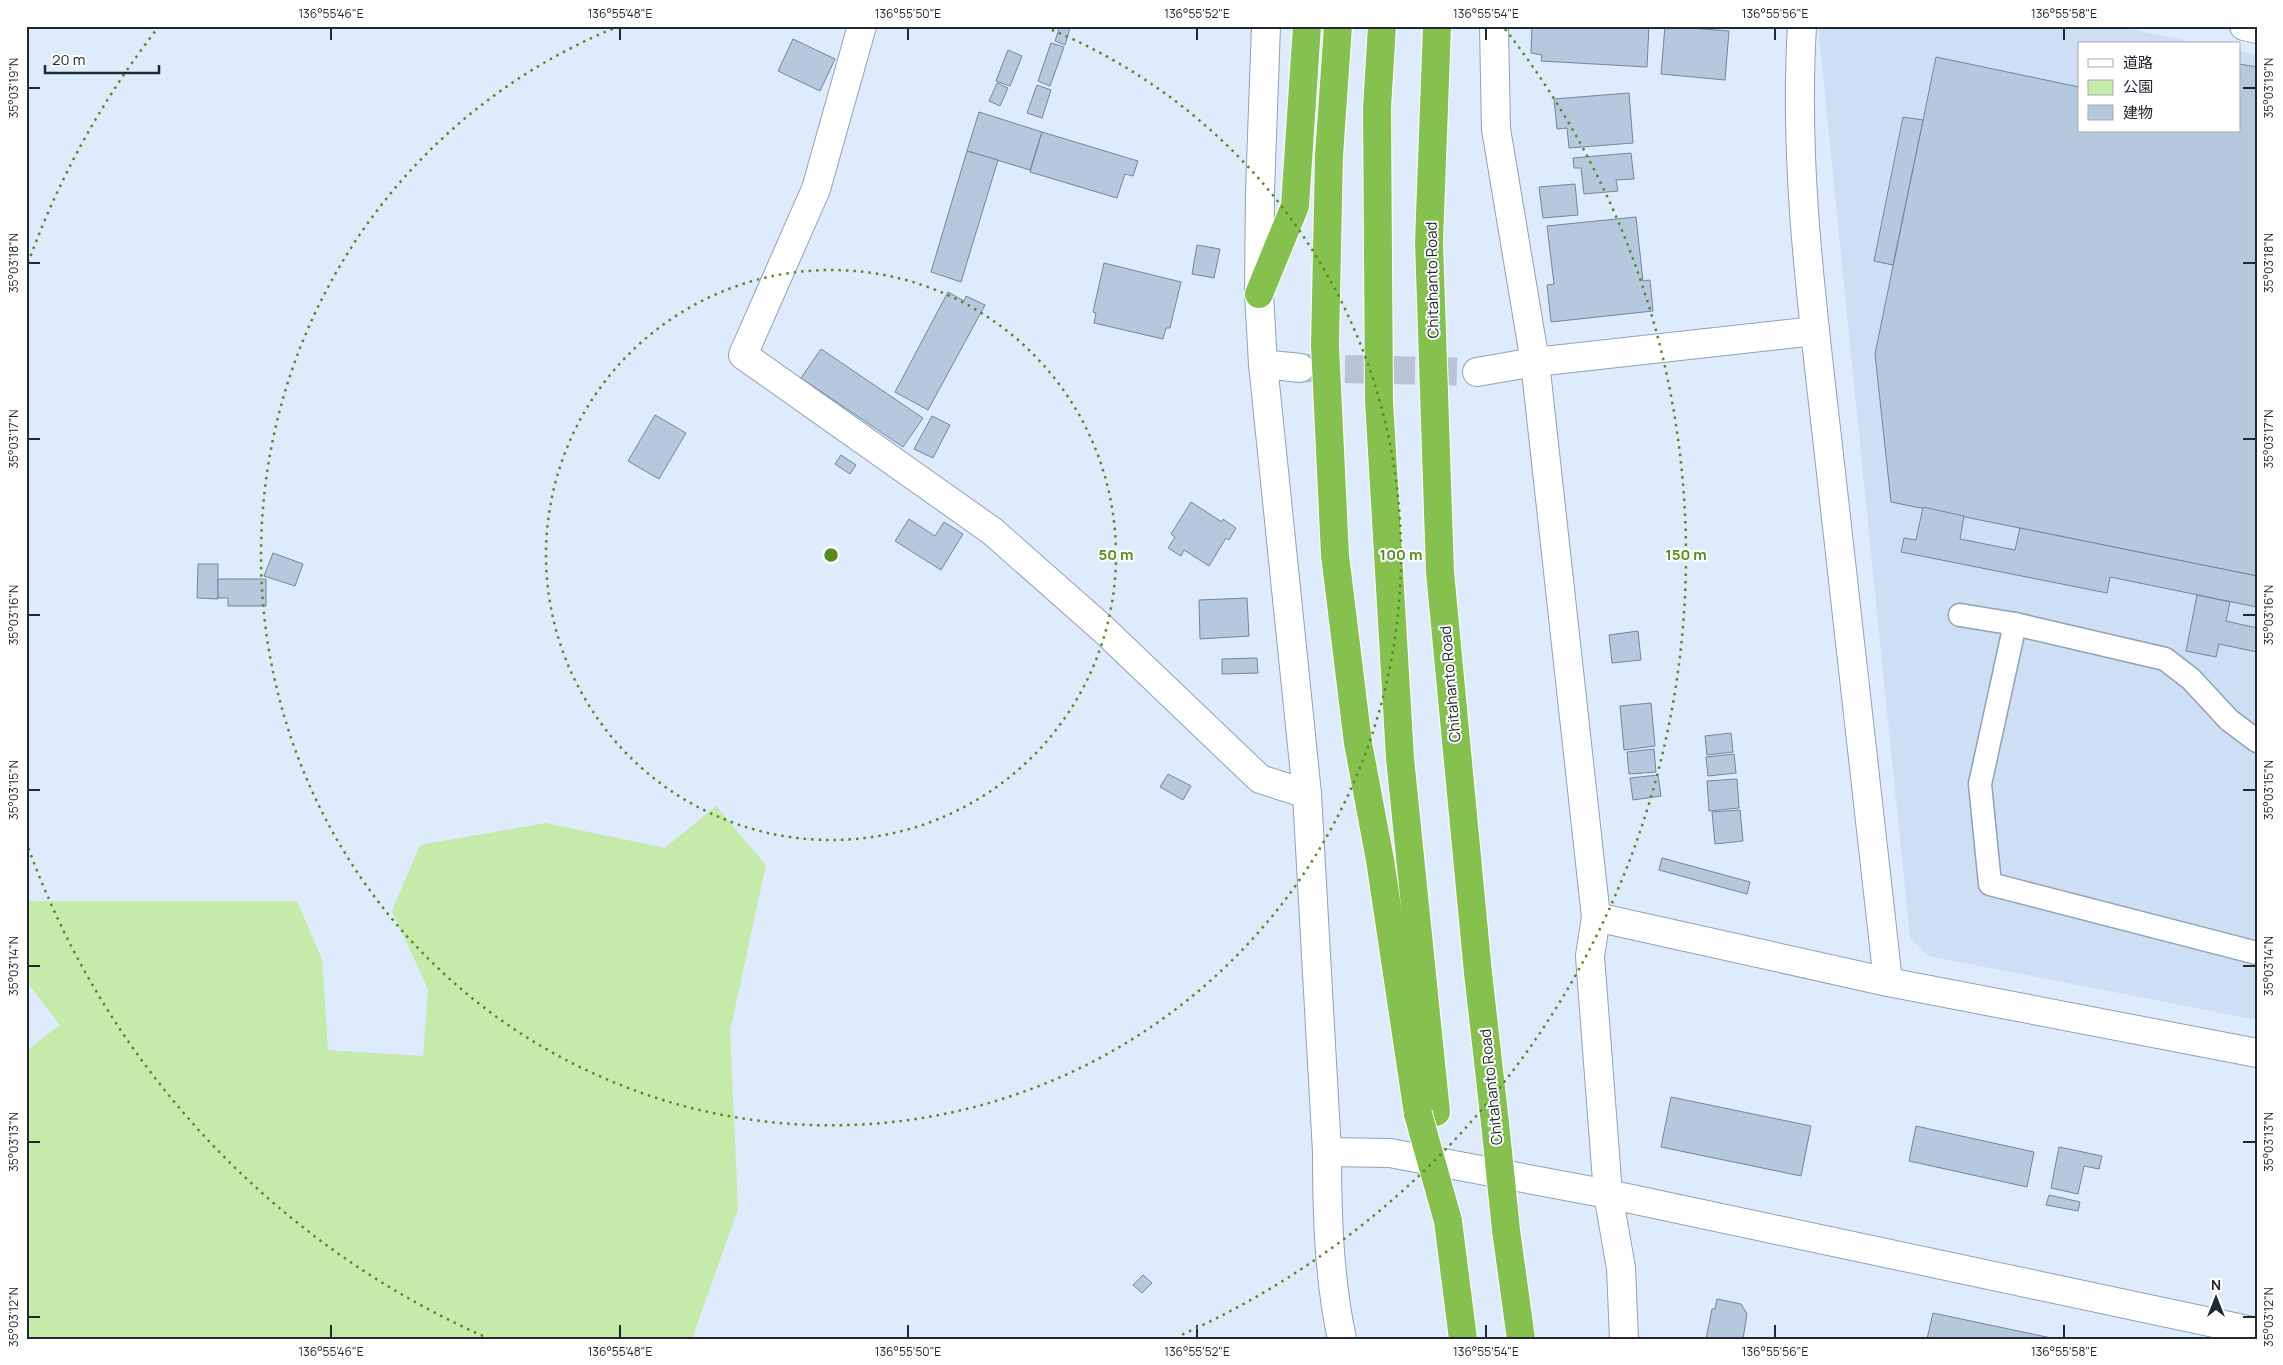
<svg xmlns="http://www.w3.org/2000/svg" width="2283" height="1365" font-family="Manrope,'Noto Sans JP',sans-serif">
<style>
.built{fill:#cddef5}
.green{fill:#c6eaaa}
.building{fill:#b6c8de;stroke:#75859a}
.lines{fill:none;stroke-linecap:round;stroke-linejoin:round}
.minor-tunnel{stroke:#b8c4d4;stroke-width:28;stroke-dasharray:28 14;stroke-linecap:butt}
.service-casing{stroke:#91a2b7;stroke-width:25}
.minor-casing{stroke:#91a2b7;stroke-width:30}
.tertiary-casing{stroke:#91a2b7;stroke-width:30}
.motorway-casing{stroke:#fff;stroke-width:30}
.service{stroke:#fff;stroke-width:22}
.minor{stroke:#fff;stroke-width:28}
.tertiary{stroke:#fff;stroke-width:28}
.motorway{stroke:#86c14f;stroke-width:28}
.motorway-bridge-casing{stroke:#fff;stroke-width:30;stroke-linecap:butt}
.motorway-bridge{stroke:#86c14f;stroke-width:28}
.ticks{fill:none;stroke:#222831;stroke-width:2}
.ring{fill:none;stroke:#588a21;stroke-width:2.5;stroke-dasharray:2.5 5}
.labels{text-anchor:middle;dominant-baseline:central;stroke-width:4;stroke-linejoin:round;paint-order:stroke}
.street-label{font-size:15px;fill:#222831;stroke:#fff}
.centre{fill:#588a21;stroke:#fff;stroke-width:2.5}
.ring-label{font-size:15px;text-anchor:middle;font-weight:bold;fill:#588a21;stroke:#fff;stroke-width:4;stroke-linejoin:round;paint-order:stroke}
.neatline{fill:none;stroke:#222831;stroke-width:2}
.ticks-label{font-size:12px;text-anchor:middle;fill:#222831}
</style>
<rect width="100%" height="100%" fill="#ddebfd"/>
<path class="built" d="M 1818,26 L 2116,26 L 2202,44 L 2079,44 L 2079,131 L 2239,131 L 2239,51 L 2257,55 L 2257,1020 L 1929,956 L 1910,938 Z"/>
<path class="green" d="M 716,806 L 766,865 L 730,1031 L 738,1209 L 692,1339 L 26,1339 L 26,1051 L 60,1025 L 26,981 L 26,901 L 297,901 L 322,959 L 328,1050 L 423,1056 L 428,989 L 392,911 L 420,845 L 546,823 L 665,848 Z"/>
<g class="building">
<path d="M 1060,26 L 1070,28 L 1065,45 L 1055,41 Z"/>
<path d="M 1532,26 L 1649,26 L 1647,67 L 1541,61 L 1542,55 L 1531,53 Z"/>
<path d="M 1665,26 L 1729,31 L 1725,80 L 1661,74 Z"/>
<path d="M 793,39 L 835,59 L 820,91 L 778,71 Z"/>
<path d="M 1051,43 L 1064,47 L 1050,86 L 1038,81 Z"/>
<path d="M 1008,50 L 1022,56 L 1010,86 L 996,81 Z"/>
<path d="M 1936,57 L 2079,87 L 2079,131 L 2239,131 L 2239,64 L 2257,67 L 2257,576 L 1891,502 L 1875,354 Z"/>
<path d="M 997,83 L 1008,88 L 1000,106 L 989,101 Z"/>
<path d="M 1037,85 L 1051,90 L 1042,118 L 1027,113 Z"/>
<path d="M 1629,93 L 1633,143 L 1569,148 L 1567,128 L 1557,129 L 1554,99 Z"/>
<path d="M 979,112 L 1042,132 L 1030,170 L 967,151 Z"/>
<path d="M 1903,117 L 1923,120 L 1893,265 L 1874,261 Z"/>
<path d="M 1042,132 L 1138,161 L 1133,176 L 1125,174 L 1117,198 L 1030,172 Z"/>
<path d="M 967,151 L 998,160 L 961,282 L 931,272 Z"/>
<path d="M 1631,153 L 1634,179 L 1616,180 L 1618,191 L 1584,194 L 1581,168 L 1574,168 L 1573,158 Z"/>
<path d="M 1575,184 L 1578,215 L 1543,218 L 1539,187 Z"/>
<path d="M 1636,217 L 1643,281 L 1650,280 L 1653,311 L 1551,322 L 1547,285 L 1554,284 L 1547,226 Z"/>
<path d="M 1197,245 L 1220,249 L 1214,278 L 1192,274 Z"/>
<path d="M 1104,263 L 1181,282 L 1170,328 L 1166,328 L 1163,339 L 1094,323 L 1096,313 L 1093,312 Z"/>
<path d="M 948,292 L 964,301 L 966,296 L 985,305 L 928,410 L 895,392 Z"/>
<path d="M 821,349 L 923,418 L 903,447 L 801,378 Z"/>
<path d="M 655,415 L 686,433 L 659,479 L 628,461 Z"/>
<path d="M 932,416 L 950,425 L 933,458 L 914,449 Z"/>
<path d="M 841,455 L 856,465 L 850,474 L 835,464 Z"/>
<path d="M 1191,502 L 1222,522 L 1223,519 L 1236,528 L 1229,540 L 1226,538 L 1209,566 L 1184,550 L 1181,556 L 1168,548 L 1175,537 L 1171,534 Z"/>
<path d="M 1923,507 L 1964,516 L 1960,539 L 2015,550 L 2020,528 L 2257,576 L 2257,607 L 2110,577 L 2107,593 L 1901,552 L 1904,538 L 1916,540 Z"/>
<path d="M 909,519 L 935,536 L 944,522 L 963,534 L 941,570 L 895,541 Z"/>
<path d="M 273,553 L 303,564 L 295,586 L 264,576 Z"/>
<path d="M 198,564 L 218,564 L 218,599 L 197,598 Z"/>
<path d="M 218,579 L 266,579 L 266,606 L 228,606 L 228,598 L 218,598 Z"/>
<path d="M 2197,595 L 2230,602 L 2226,621 L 2257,628 L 2257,652 L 2219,644 L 2216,657 L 2186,651 Z"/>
<path d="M 1247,598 L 1249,636 L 1200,639 L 1199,600 Z"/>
<path d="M 1638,631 L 1641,660 L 1612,663 L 1609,635 Z"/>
<path d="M 1257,658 L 1258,673 L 1222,674 L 1222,659 Z"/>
<path d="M 1651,703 L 1655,746 L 1624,750 L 1620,706 Z"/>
<path d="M 1731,733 L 1733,752 L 1707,755 L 1705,736 Z"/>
<path d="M 1654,749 L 1656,772 L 1629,774 L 1627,752 Z"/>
<path d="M 1734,754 L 1736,773 L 1708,776 L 1706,757 Z"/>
<path d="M 1168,774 L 1191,786 L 1183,800 L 1160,787 Z"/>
<path d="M 1658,775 L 1661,796 L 1633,800 L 1630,778 Z"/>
<path d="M 1737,779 L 1739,808 L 1709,811 L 1707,781 Z"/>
<path d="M 1740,810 L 1743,841 L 1715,844 L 1712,812 Z"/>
<path d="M 1662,858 L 1750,882 L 1747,894 L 1659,870 Z"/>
<path d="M 1671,1097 L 1811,1126 L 1801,1176 L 1661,1147 Z"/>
<path d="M 1916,1126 L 2034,1152 L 2027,1187 L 1909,1161 Z"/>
<path d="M 2059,1147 L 2102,1156 L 2099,1169 L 2084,1166 L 2078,1194 L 2051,1188 Z"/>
<path d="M 2049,1195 L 2080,1202 L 2078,1211 L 2046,1205 Z"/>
<path d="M 1143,1275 L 1152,1283 L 1142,1293 L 1133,1285 Z"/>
<path d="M 1717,1299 L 1741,1304 L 1747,1314 L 1743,1339 L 1706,1339 L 1712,1309 L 1715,1309 Z"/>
<path d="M 1933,1313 L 2056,1339 L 1927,1339 Z"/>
</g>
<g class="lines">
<path class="minor-tunnel" d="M 1303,368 L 1477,372"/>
<defs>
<g id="service">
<path d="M 1960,615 L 2015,624 L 2165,659 L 2191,679 L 2229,720 L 2257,741"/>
<path d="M 2015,624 L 1980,784 L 1990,884 L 2257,953"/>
</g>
<g id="minor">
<path d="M 862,26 L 816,189 L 743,355 L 992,531 L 1103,629 L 1260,779 L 1307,794"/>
<path d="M 1266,26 L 1260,191 L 1259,294 L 1263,364 L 1307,794 L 1327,1152"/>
<path d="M 1494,26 L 1496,129 L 1535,362 L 1596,917 L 1590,956 L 1608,1194 L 1621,1268 L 1624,1339"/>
<path d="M 1802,26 C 1793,173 1814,319 1830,464 C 1849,636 1869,809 1888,982"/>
<path d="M 2244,26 L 2257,29"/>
<path d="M 1263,364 L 1300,368"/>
<path d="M 1477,372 L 1535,362 L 1815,331"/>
<path d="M 1596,917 L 1888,982 L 2257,1053"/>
</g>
<path id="tertiary" d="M 1342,1339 C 1329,1279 1327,1214 1327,1152 L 1390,1153 L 1608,1194 L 2257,1332"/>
<g id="motorway">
<path d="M 1338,26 L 1329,156 L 1325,345 L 1335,555 L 1358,743 L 1380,860 L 1418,1114"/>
<path d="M 1382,26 L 1377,108 L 1379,401 L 1400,758 L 1436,1112"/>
<path d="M 1437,26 L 1429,242 L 1440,572 L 1478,973 L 1495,1123"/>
<path d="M 1259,294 L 1295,206 L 1307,26"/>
<path d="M 1448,1221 L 1463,1339"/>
<path d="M 1506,1230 L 1521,1339"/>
</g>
</defs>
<use href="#service" class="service-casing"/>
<use href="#minor" class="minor-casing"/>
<use href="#tertiary" class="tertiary-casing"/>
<use href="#motorway" class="motorway-casing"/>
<use href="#service" class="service"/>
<use href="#minor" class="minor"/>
<use href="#tertiary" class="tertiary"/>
<use href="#motorway" class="motorway"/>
<defs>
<g id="motorway-bridge">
<path d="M 1418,1114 L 1448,1221"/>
<path d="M 1495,1123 L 1506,1230"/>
</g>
</defs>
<use href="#motorway-bridge" class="motorway-bridge-casing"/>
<use href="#motorway-bridge" class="motorway-bridge"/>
</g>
<path class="ticks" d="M 331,28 L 331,40M 620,28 L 620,40M 908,28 L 908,40M 1197,28 L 1197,40M 1486,28 L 1486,40M 1775,28 L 1775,40M 2064,28 L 2064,40M 28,88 L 40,88M 2243,88 L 2256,88M 28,263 L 40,263M 2243,263 L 2256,263M 28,439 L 40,439M 2243,439 L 2256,439M 28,615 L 40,615M 2243,615 L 2256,615M 28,790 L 40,790M 2243,790 L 2256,790M 28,966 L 40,966M 2243,966 L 2256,966M 28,1142 L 40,1142M 2243,1142 L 2256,1142M 28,1317 L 40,1317M 2243,1317 L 2256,1317M 331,1325 L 331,1338M 620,1325 L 620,1338M 908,1325 L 908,1338M 1197,1325 L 1197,1338M 1486,1325 L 1486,1338M 1775,1325 L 1775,1338M 2064,1325 L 2064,1338"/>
<g class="ring">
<circle cx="831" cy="555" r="285"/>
<path d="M1045 27A570 570 0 1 1 617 27"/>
<path d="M483 1336A855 855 0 0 1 28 847M28 263A855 855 0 0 1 157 29M1505 29A855 855 0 0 1 1179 1336"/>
</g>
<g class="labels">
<g class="street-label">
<text transform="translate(1432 280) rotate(-91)">Chitahanto Road</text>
<text transform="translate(1450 684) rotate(-95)">Chitahanto Road</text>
<text transform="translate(1491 1087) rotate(-96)">Chitahanto Road</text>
</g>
</g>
<circle cx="831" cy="555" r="8" class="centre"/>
<g class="ring-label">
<text x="1116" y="560">50 m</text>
<text x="1401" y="560">100 m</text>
<text x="1686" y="560">150 m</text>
</g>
<rect width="2283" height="1365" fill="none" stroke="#ffffff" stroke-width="55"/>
<rect x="2078" y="42" width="162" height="90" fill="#ffffff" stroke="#a7a9ad"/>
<rect x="2088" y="59" width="25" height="8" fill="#ffffff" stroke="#a7a9ad"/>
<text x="2123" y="68" font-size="15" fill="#222831">道路</text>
<rect x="2088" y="80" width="25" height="15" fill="#c6eaaa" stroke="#a7a9ad"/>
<text x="2123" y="92" font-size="15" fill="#222831">公園</text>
<rect x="2088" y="105" width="25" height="15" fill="#b6c8de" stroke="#a7a9ad"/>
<text x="2123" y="118" font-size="15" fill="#222831">建物</text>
<g transform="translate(2216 1298)" stroke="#ffffff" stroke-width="4" paint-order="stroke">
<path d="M0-4L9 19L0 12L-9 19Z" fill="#222831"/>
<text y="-8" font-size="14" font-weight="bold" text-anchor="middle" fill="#222831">N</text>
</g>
<path d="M45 65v8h114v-8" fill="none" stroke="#222831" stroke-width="2.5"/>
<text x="52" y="65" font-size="15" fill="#222831" stroke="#ffffff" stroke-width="4" paint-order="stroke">20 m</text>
<rect x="28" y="28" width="2228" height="1310" class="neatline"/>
<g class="ticks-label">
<text x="331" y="18">136°55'46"E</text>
<text x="620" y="18">136°55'48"E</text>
<text x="908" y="18">136°55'50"E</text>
<text x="1197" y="18">136°55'52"E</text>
<text x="1486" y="18">136°55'54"E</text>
<text x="1775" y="18">136°55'56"E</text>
<text x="2064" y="18">136°55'58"E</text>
<text transform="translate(14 88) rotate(-90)" y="4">35°03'19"N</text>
<text transform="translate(2269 88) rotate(-90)" y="4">35°03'19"N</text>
<text transform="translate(14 263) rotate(-90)" y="4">35°03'18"N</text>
<text transform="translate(2269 263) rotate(-90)" y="4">35°03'18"N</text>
<text transform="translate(14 439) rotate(-90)" y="4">35°03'17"N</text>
<text transform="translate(2269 439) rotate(-90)" y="4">35°03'17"N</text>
<text transform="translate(14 615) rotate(-90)" y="4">35°03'16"N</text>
<text transform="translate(2269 615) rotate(-90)" y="4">35°03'16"N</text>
<text transform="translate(14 790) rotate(-90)" y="4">35°03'15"N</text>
<text transform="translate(2269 790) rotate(-90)" y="4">35°03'15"N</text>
<text transform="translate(14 966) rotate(-90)" y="4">35°03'14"N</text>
<text transform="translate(2269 966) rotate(-90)" y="4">35°03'14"N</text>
<text transform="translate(14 1142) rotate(-90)" y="4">35°03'13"N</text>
<text transform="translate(2269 1142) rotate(-90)" y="4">35°03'13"N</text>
<text transform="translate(14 1317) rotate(-90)" y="4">35°03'12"N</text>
<text transform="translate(2269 1317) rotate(-90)" y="4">35°03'12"N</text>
<text x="331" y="1356">136°55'46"E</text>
<text x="620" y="1356">136°55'48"E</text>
<text x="908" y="1356">136°55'50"E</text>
<text x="1197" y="1356">136°55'52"E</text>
<text x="1486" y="1356">136°55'54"E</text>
<text x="1775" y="1356">136°55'56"E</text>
<text x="2064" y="1356">136°55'58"E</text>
</g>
</svg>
